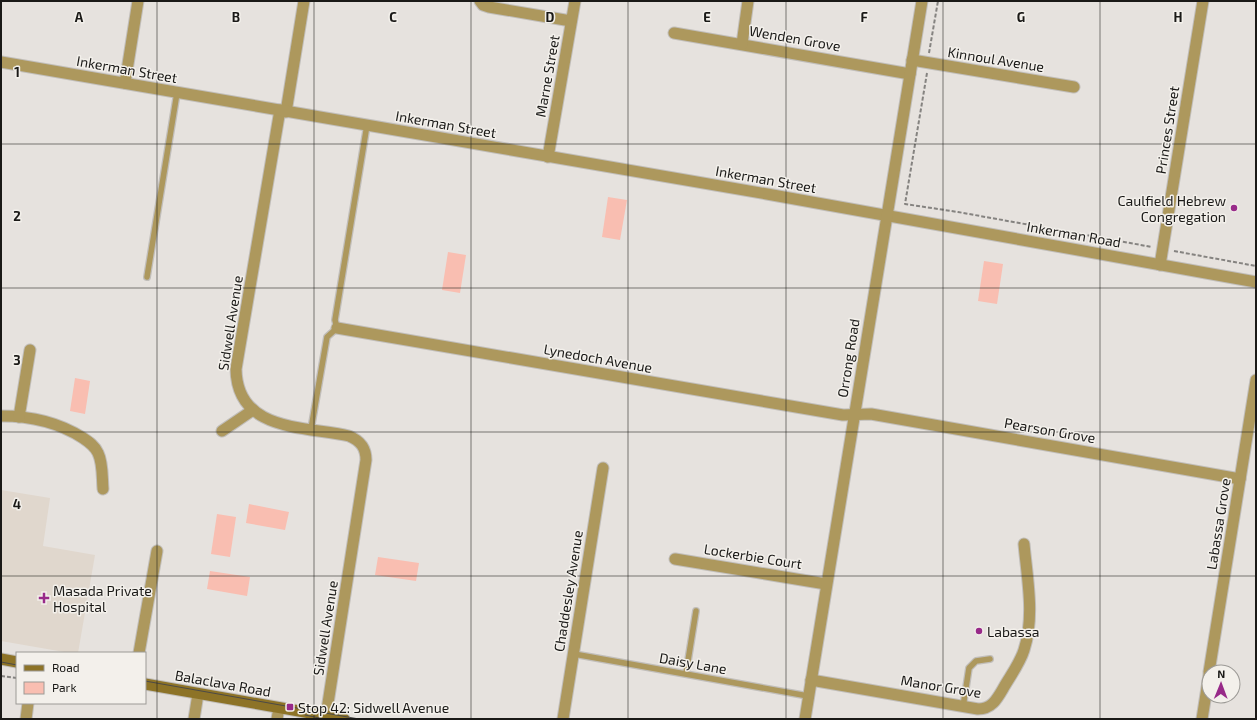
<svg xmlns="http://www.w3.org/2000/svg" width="1257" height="720" font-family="'Exo 2',sans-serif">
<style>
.built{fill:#e0d7cd}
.green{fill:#f9beb1}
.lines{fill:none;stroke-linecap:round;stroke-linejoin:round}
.service-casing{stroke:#c1beba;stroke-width:8}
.minor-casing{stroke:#c1beba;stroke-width:13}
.tertiary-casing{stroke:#c1beba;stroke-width:13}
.secondary-casing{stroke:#c1beba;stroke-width:13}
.path{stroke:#858380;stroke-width:2;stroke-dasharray:4 2;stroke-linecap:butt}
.service{stroke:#ad985d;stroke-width:5.5}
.minor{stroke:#ad985d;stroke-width:11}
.tertiary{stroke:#ad985d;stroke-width:11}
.secondary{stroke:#8d7327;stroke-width:11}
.tram{stroke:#4c4a47;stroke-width:1}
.grid{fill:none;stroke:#1a1917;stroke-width:1;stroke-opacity:0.55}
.poi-dot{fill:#982a89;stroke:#f3f0eb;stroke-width:1.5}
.labels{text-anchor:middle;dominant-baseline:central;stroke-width:3;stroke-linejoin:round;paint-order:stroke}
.street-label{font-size:14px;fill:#1a1917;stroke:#f3f0eb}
.poi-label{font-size:14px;fill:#1a1917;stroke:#f3f0eb;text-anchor:start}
.grid-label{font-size:13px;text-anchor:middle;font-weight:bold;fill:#1a1917;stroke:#f3f0eb;stroke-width:3;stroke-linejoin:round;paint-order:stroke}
</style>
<rect width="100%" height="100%" fill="#e6e2de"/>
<path class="built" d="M 1,490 L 50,498 L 43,546 L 95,555 L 78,653 L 70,653 L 1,641 Z"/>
<g class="green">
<path d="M 608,197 L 627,200 L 620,240 L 602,237 Z"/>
<path d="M 448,252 L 466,255 L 460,293 L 442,290 Z"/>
<path d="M 984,261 L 1003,264 L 997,304 L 978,301 Z"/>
<path d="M 75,378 L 90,381 L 85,414 L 70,411 Z"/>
<path d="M 249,504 L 289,512 L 285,530 L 246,523 Z"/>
<path d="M 217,514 L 236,517 L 230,557 L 211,554 Z"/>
<path d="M 378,557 L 419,563 L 416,581 L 375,575 Z"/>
<path d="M 210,571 L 250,577 L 247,596 L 207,589 Z"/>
</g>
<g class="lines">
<defs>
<g id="service">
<path d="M 147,277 L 177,93"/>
<path d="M 311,429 L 327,337 L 337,328 L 335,320 L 367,125"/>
<path d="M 574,654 L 808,696"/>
<path d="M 686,673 L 696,611"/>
<path d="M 963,707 L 969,668 L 976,661 L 990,659"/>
</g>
<g id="minor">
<path d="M 480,1 L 483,5 L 489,7 L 571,21"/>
<path d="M 674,33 L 910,74"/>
<path d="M 742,44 L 748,1"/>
<path d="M 912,60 L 1074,87"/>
<path d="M 125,83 L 138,1"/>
<path d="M 280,110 L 236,369 C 237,432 305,426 349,436 C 361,441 366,448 366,460 L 326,716"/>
<path d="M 286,112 L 304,1"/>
<path d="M 548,157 L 575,1"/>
<path d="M 1160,265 L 1203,1"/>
<path d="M 337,328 L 843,415 L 871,414 L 1240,479"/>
<path d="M 1,416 C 30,416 58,422 83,438 C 89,442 95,446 98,453 C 103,463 102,477 103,489"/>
<path d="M 19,417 L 30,350"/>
<path d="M 222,431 L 253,410"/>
<path d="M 675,559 L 826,584"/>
<path d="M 139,653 L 157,551"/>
<path d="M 1209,672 L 1256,380"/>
<path d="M 811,680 L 978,709 C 992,709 997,699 1004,687 C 1011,675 1020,663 1024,650 C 1035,616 1027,578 1024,544"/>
<path d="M 26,719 L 28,703"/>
<path d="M 194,719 L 198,694"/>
<path d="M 277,719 L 279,708"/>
<path d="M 563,719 L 603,468"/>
<path d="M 1202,719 L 1209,675"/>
</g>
<g id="tertiary">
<path d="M 1,62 L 767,194 L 1256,282"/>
<path d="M 805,719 L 922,1"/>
</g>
<g id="secondary">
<path d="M 1,659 L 17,662"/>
<path d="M 145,684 L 344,719"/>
</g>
</defs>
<use href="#service" class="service-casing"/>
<use href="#minor" class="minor-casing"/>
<use href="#tertiary" class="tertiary-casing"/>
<use href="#secondary" class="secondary-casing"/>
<g class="path">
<path d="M 929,53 L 938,1"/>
<path d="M 927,73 L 905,204 L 958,212 L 1152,247"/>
<path d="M 1174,251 L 1256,266"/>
<path d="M 1,676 L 17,678"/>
</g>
<use href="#service" class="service"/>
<use href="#minor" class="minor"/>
<use href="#tertiary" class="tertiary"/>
<use href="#secondary" class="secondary"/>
<g class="tram">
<path d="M 1,662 L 17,665"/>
<path d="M 145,681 L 359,719"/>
<path d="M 305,715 L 324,719"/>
</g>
</g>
<path class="grid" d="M 157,1 L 157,719M 314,1 L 314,719M 471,1 L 471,719M 628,1 L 628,719M 786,1 L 786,719M 943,1 L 943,719M 1100,1 L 1100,719M 1,144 L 1256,144M 1,288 L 1256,288M 1,432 L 1256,432M 1,576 L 1256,576"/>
<g class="poi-dot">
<circle cx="1234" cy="208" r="4"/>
<path d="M42 592h4v4h4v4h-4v4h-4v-4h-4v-4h4z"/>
<circle cx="979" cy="631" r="4"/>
<rect x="286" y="703" width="8" height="8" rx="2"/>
</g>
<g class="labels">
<g class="street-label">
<text transform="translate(795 38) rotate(10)">Wenden Grove</text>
<text transform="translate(996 59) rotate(9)">Kinnoul Avenue</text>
<text transform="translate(127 69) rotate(10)">Inkerman Street</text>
<text transform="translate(547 76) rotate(-80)">Marne Street</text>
<text transform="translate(446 124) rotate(10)">Inkerman Street</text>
<text transform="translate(1167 130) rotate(-81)">Princes Street</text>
<text transform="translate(766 179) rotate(10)">Inkerman Street</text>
<text transform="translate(1074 234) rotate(10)">Inkerman Road</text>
<text transform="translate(230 323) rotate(-81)">Sidwell Avenue</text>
<text transform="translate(598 358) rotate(10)">Lynedoch Avenue</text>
<text transform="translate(848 358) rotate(-81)">Orrong Road</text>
<text transform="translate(1050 430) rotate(10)">Pearson Grove</text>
<text transform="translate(1218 524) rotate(-81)">Labassa Grove</text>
<text transform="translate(753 556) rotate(9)">Lockerbie Court</text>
<text transform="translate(568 591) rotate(-81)">Chaddesley Avenue</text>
<text transform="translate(325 628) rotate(-81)">Sidwell Avenue</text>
<text transform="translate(693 663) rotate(10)">Daisy Lane</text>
<text transform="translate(223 683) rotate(10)">Balaclava Road</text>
<text transform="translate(941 686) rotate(9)">Manor Grove</text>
</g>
<g class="poi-label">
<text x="1226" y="200" text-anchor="end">Caulfield Hebrew<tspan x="1226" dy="16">Congregation</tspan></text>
<text x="53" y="590">Masada Private<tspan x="53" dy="16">Hospital</tspan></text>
<text x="987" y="631">Labassa</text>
<text x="298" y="707">Stop 42: Sidwell Avenue</text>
</g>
</g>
<g class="grid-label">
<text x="79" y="22">A</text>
<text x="236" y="22">B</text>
<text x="393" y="22">C</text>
<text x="550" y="22">D</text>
<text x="707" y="22">E</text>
<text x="864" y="22">F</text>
<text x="1021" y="22">G</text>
<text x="1178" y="22">H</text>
<text x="17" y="77">1</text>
<text x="17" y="221">2</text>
<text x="17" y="365">3</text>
<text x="17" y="509">4</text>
</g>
<rect width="1257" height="720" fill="none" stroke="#1a1917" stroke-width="4"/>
<rect x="16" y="652" width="130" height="52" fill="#f3f0eb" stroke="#9c9a96"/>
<rect x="24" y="665" width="20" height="6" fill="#8d7327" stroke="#9c9a96"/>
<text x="52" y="672" font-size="12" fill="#1a1917">Road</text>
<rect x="24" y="682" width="20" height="12" fill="#f9beb1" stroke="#9c9a96"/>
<text x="52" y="692" font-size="12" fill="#1a1917">Park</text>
<g transform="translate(1221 684) rotate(1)"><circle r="19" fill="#f3f0eb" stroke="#9c9a96"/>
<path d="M0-3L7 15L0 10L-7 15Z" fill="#982a89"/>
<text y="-6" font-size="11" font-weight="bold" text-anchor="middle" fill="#1a1917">N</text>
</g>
</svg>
